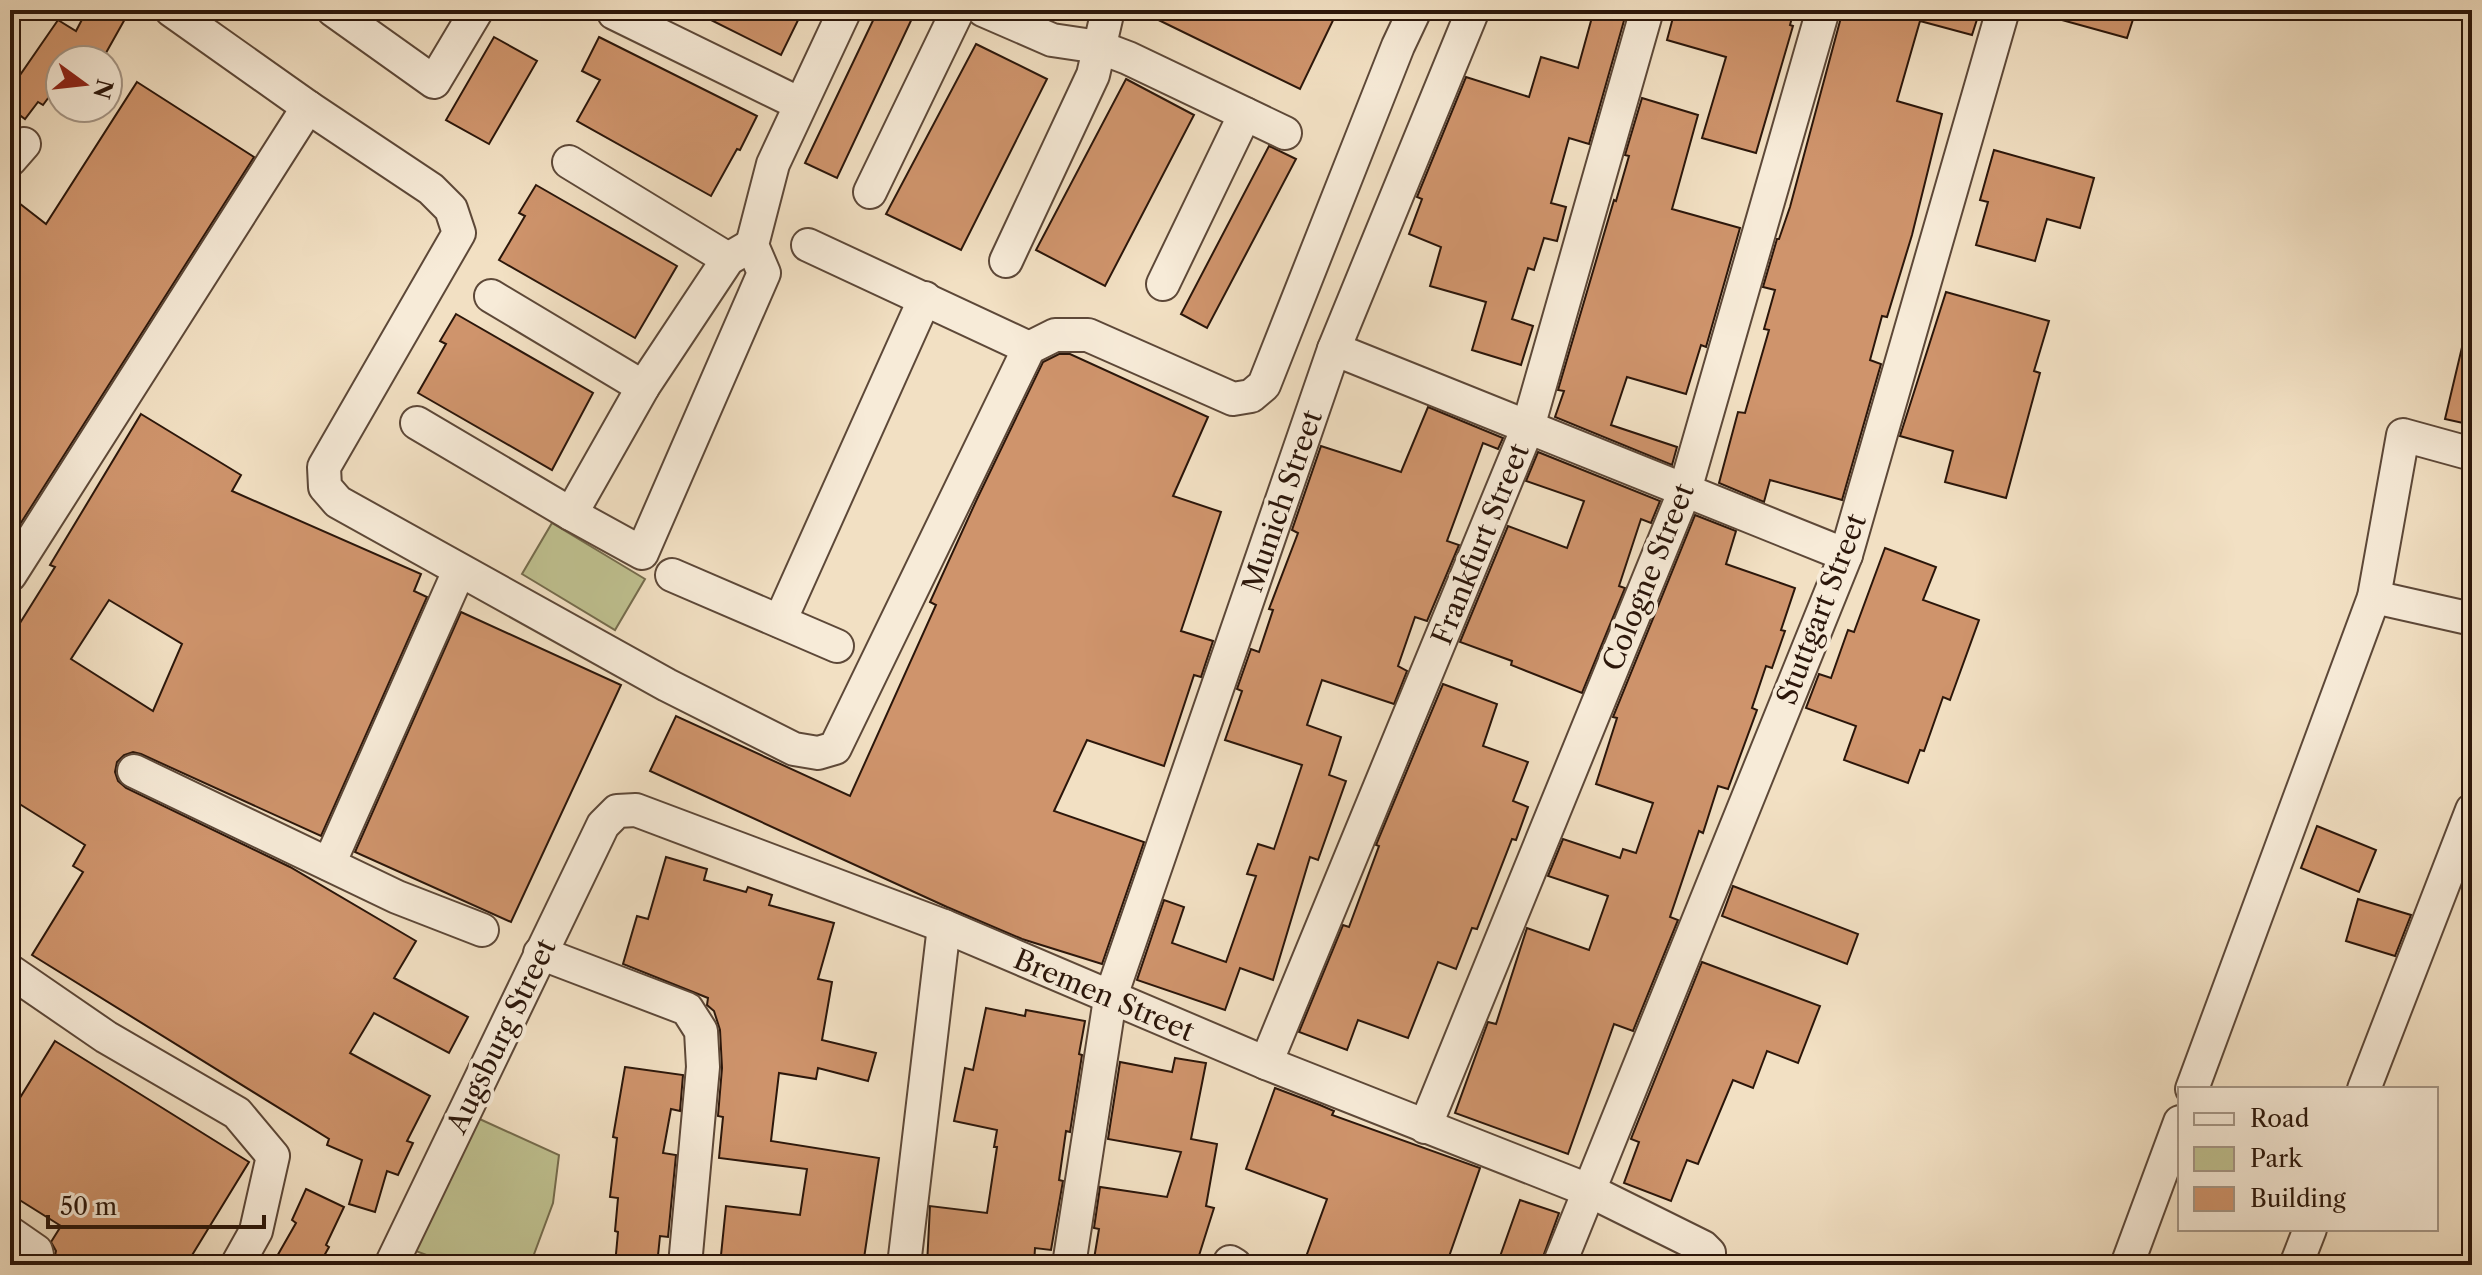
<svg xmlns="http://www.w3.org/2000/svg" width="2482" height="1275" font-family="'Libre Caslon Text',serif">
<style>
.green{fill:#bfc190;stroke:#756c4d;stroke-width:2}
.building{fill:#cf946c;stroke:#2b160a;stroke-width:2;fill-rule:evenodd}
.lines{fill:none;stroke-linecap:round;stroke-linejoin:round}
.minor-casing{stroke:#5d4838;stroke-width:36}
.minor{stroke:#f7ebd8;stroke-width:32}
.labels{text-anchor:middle;dominant-baseline:central;stroke-width:8;stroke-linejoin:round;paint-order:stroke}
.street-label{font-size:28px;fill:#2b160a;stroke:#f7ebd8}
</style>
<rect width="100%" height="100%" fill="#f2e0c3"/>
<filter id="stains"><feTurbulence type="fractalNoise" baseFrequency=".0025" numOctaves="4"/><feColorMatrix values="0 0 0 0 .2 0 0 0 0 .09 0 0 0 0 .02 0 0 0 .5 -.17"/></filter>
<radialGradient id="worn" r=".72"><stop offset=".6" stop-color="#630" stop-opacity="0"/><stop offset="1" stop-color="#630" stop-opacity=".3"/></radialGradient>
<g class="green">
<path d="M 552,523 L 645,579 L 615,630 L 522,574 Z"/>
<path d="M 473,1116 L 559,1155 L 553,1203 L 530,1265 L 453,1265 L 413,1250 Z"/>
</g>
<g class="building">
<path d="M 87,10 L 130,10 L 102,60 L 60,60 L 60,82 L 43,105 L 38,102 L 25,119 L 10,108 L 10,67 L 20,75 L 58,20 L 76,31 Z"/>
<path d="M 691,10 L 803,10 L 781,55 Z"/>
<path d="M 878,10 L 916,10 L 837,178 L 805,163 Z"/>
<path d="M 1138,10 L 1338,10 L 1300,89 Z"/>
<path d="M 1594,10 L 1627,10 L 1589,144 L 1569,138 L 1551,203 L 1566,207 L 1557,241 L 1544,238 L 1534,270 L 1528,268 L 1512,319 L 1533,326 L 1521,365 L 1472,350 L 1486,302 L 1430,286 L 1441,247 L 1409,234 L 1422,199 L 1417,197 L 1466,77 L 1529,97 L 1541,57 L 1578,68 Z"/>
<path d="M 1675,10 L 1794,10 L 1790,25 L 1793,26 L 1756,153 L 1702,138 L 1726,57 L 1667,40 Z"/>
<path d="M 1843,10 L 1890,10 L 1907,14 L 1907,10 L 1980,10 L 1972,35 L 1920,21 L 1897,101 L 1942,114 L 1912,235 L 1887,317 L 1882,316 L 1870,360 L 1881,364 L 1842,500 L 1770,480 L 1764,502 L 1719,483 L 1738,412 L 1745,413 L 1769,330 L 1764,329 L 1775,290 L 1763,287 L 1777,239 L 1779,239 L 1790,207 Z"/>
<path d="M 2052,10 L 2136,10 L 2127,38 L 2051,17 Z"/>
<path d="M 494,37 L 537,61 L 489,144 L 446,120 Z"/>
<path d="M 599,37 L 757,116 L 740,150 L 737,149 L 711,196 L 577,121 L 600,80 L 582,71 Z"/>
<path d="M 976,44 L 1047,79 L 961,250 L 886,214 Z"/>
<path d="M 1126,79 L 1194,115 L 1105,286 L 1036,250 Z"/>
<path d="M 137,82 L 254,157 L 10,540 L 10,196 L 46,224 Z"/>
<path d="M 1642,98 L 1698,115 L 1672,209 L 1740,228 L 1706,347 L 1701,345 L 1686,394 L 1627,377 L 1611,425 L 1677,447 L 1672,465 L 1555,417 L 1564,391 L 1558,390 L 1614,200 L 1616,201 L 1629,156 L 1625,155 Z"/>
<path d="M 1269,146 L 1296,159 L 1207,328 L 1181,314 Z"/>
<path d="M 1994,150 L 2094,178 L 2080,228 L 2047,219 L 2035,261 L 1976,245 L 1988,202 L 1980,200 Z"/>
<path d="M 536,185 L 677,266 L 635,338 L 499,260 L 525,216 L 519,213 Z"/>
<path d="M 1946,292 L 2049,321 L 2034,371 L 2040,373 L 2006,498 L 1945,482 L 1953,451 L 1900,436 Z"/>
<path d="M 456,314 L 593,393 L 552,470 L 418,393 L 446,344 L 440,341 Z"/>
<path d="M 2463,343 L 2472,344 L 2472,425 L 2445,419 Z"/>
<path d="M 1059,354 L 1070,354 L 1208,417 L 1173,496 L 1221,512 L 1181,631 L 1213,641 L 1201,677 L 1194,675 L 1164,766 L 1087,740 L 1054,811 L 1144,842 L 1102,964 L 1022,939 L 947,907 L 650,771 L 676,716 L 850,796 L 936,605 L 930,602 L 977,499 L 1043,362 Z"/>
<path d="M 1428,407 L 1503,438 L 1498,449 L 1483,443 L 1447,541 L 1459,545 L 1427,621 L 1415,617 L 1398,666 L 1407,671 L 1394,704 L 1322,680 L 1307,725 L 1341,737 L 1329,775 L 1346,781 L 1318,860 L 1310,857 L 1273,980 L 1240,968 L 1225,1010 L 1137,980 L 1164,900 L 1184,907 L 1172,943 L 1226,962 L 1256,876 L 1247,874 L 1258,844 L 1274,849 L 1302,765 L 1225,740 L 1242,691 L 1237,689 L 1251,649 L 1259,652 L 1273,610 L 1269,609 L 1298,533 L 1292,530 L 1321,446 L 1401,472 Z"/>
<path d="M 141,414 L 241,475 L 232,491 L 421,574 L 414,591 L 427,597 L 321,836 L 141,754 L 133,752 L 124,755 L 117,762 L 115,772 L 118,781 L 126,788 L 290,867 L 416,941 L 394,978 L 468,1017 L 449,1053 L 374,1013 L 350,1053 L 430,1096 L 407,1141 L 413,1143 L 398,1175 L 387,1171 L 375,1212 L 349,1204 L 362,1160 L 327,1145 L 329,1139 L 32,955 L 83,872 L 73,866 L 85,845 L 10,798 L 10,639 L 55,567 L 50,565 ZM 109,600 L 182,644 L 153,711 L 71,659 Z"/>
<path d="M 1538,452 L 1660,501 L 1651,523 L 1641,519 L 1619,586 L 1625,588 L 1582,693 L 1511,665 L 1512,661 L 1460,642 L 1508,526 L 1567,548 L 1584,501 L 1526,481 Z"/>
<path d="M 1695,515 L 1736,531 L 1726,564 L 1795,588 L 1781,630 L 1785,631 L 1772,668 L 1766,666 L 1752,708 L 1757,710 L 1728,789 L 1718,786 L 1703,833 L 1699,831 L 1670,917 L 1678,920 L 1633,1031 L 1614,1024 L 1568,1154 L 1455,1113 L 1488,1022 L 1496,1024 L 1527,928 L 1589,950 L 1608,896 L 1548,876 L 1563,839 L 1620,858 L 1623,849 L 1636,853 L 1653,803 L 1596,784 L 1617,718 L 1613,717 Z"/>
<path d="M 1885,548 L 1936,567 L 1923,600 L 1979,620 L 1950,700 L 1943,697 L 1924,751 L 1920,750 L 1908,783 L 1844,760 L 1856,726 L 1806,708 L 1819,674 L 1831,678 L 1848,630 L 1854,632 Z"/>
<path d="M 461,612 L 621,685 L 511,922 L 355,852 Z"/>
<path d="M 1443,684 L 1497,704 L 1483,746 L 1528,762 L 1513,801 L 1528,807 L 1516,840 L 1512,839 L 1477,929 L 1472,928 L 1456,969 L 1438,962 L 1408,1038 L 1358,1020 L 1347,1050 L 1299,1032 L 1343,925 L 1349,927 L 1379,846 L 1376,845 Z"/>
<path d="M 2317,826 L 2376,850 L 2359,892 L 2301,868 Z"/>
<path d="M 666,857 L 707,869 L 704,880 L 746,892 L 748,887 L 772,895 L 769,905 L 834,923 L 818,979 L 832,982 L 822,1040 L 876,1053 L 868,1081 L 818,1068 L 816,1079 L 779,1073 L 771,1141 L 879,1158 L 863,1265 L 720,1265 L 726,1206 L 800,1215 L 807,1169 L 719,1158 L 723,1117 L 718,1116 L 722,1068 L 720,1030 L 714,1011 L 707,1005 L 708,998 L 623,964 L 637,916 L 648,919 Z"/>
<path d="M 1733,886 L 1858,934 L 1847,964 L 1722,916 Z"/>
<path d="M 2358,899 L 2411,915 L 2395,956 L 2346,941 Z"/>
<path d="M 1702,962 L 1820,1006 L 1798,1063 L 1767,1051 L 1753,1088 L 1733,1080 L 1698,1164 L 1687,1160 L 1671,1201 L 1624,1183 L 1639,1142 L 1631,1139 Z"/>
<path d="M 986,1008 L 1025,1016 L 1026,1010 L 1085,1021 L 1079,1054 L 1082,1055 L 1070,1132 L 1066,1131 L 1059,1180 L 1063,1181 L 1051,1250 L 1035,1248 L 1034,1265 L 927,1265 L 930,1206 L 987,1213 L 997,1147 L 994,1147 L 997,1130 L 954,1121 L 965,1068 L 973,1070 Z"/>
<path d="M 55,1041 L 249,1162 L 186,1265 L 53,1265 L 56,1251 L 51,1242 L 61,1226 L 10,1194 L 10,1114 Z"/>
<path d="M 1175,1058 L 1206,1063 L 1191,1139 L 1217,1144 L 1206,1206 L 1214,1208 L 1196,1265 L 1093,1265 L 1099,1229 L 1094,1228 L 1100,1187 L 1167,1197 L 1181,1152 L 1108,1139 L 1120,1062 L 1172,1072 Z"/>
<path d="M 625,1067 L 683,1075 L 680,1111 L 671,1109 L 663,1153 L 676,1155 L 668,1237 L 660,1236 L 657,1265 L 615,1265 L 618,1232 L 615,1231 L 618,1198 L 610,1197 L 617,1138 L 613,1137 Z"/>
<path d="M 1275,1088 L 1320,1105 L 1334,1111 L 1332,1115 L 1480,1168 L 1446,1265 L 1303,1265 L 1327,1199 L 1246,1169 Z"/>
<path d="M 306,1189 L 344,1207 L 326,1245 L 329,1247 L 319,1265 L 272,1265 L 296,1223 L 292,1220 Z"/>
<path d="M 1520,1200 L 1559,1213 L 1540,1265 L 1497,1265 Z"/>
</g>
<g class="lines">
<defs>
<g id="minor">
<path d="M 171,10 L 308,107 L 431,189 L 451,209 L 459,233 L 324,467 L 325,487 L 338,502 L 667,685 L 794,749 L 818,753 L 835,748 L 1029,348 L 1055,335 L 1088,335 L 1233,399 L 1251,396 L 1264,385 L 1398,46 L 1415,10"/>
<path d="M 333,10 L 434,82 L 477,10"/>
<path d="M 983,10 L 1052,40 L 1099,47 L 1128,58 L 1285,133"/>
<path d="M 614,13 L 800,104"/>
<path d="M 10,160 L 24,144"/>
<path d="M 569,162 L 728,259"/>
<path d="M 870,192 L 958,10"/>
<path d="M 808,245 L 1029,348"/>
<path d="M 1006,261 L 1093,75 L 1108,10"/>
<path d="M 1163,284 L 1245,114"/>
<path d="M 491,296 L 643,387"/>
<path d="M 1334,349 L 1846,555"/>
<path d="M 417,423 L 571,514 L 642,553 L 764,273 L 752,245 L 773,164 L 845,10"/>
<path d="M 571,514 L 643,387 L 728,259 L 752,245"/>
<path d="M 10,575 L 308,107"/>
<path d="M 672,575 L 837,646"/>
<path d="M 2374,597 L 2472,619"/>
<path d="M 780,621 L 925,298"/>
<path d="M 134,771 L 397,897 L 482,930"/>
<path d="M 329,864 L 459,571"/>
<path d="M 540,953 L 687,1009 L 701,1031 L 703,1067 L 685,1265"/>
<path d="M 10,971 L 106,1037 L 237,1113 L 273,1156 L 256,1231 L 237,1265"/>
<path d="M 1266,1063 L 1528,427 L 1647,10"/>
<path d="M 2192,1089 L 2374,597 L 2403,435 L 2472,454"/>
<path d="M 2364,1089 L 2472,810"/>
<path d="M 1425,1127 L 1685,490 L 1823,10"/>
<path d="M 10,1233 L 36,1251 L 37,1255 L 31,1265"/>
<path d="M 1230,1262 L 1235,1265"/>
<path d="M 391,1265 L 603,825 L 617,811 L 636,810 L 944,926 L 1266,1063 L 1588,1190 L 1703,1247 L 1709,1253 L 1707,1265"/>
<path d="M 904,1265 L 944,926"/>
<path d="M 1069,1265 L 1110,999 L 1334,349 L 1473,10"/>
<path d="M 1559,1265 L 1846,555 L 2003,10"/>
<path d="M 2127,1265 L 2180,1122"/>
<path d="M 2296,1265 L 2310,1229"/>
</g>
</defs>
<use href="#minor" class="minor-casing"/>
<use href="#minor" class="minor"/>
</g>
<g class="labels">
<g class="street-label">
<text transform="translate(1282 501) rotate(-71)">Munich Street</text>
<text transform="translate(1480 544) rotate(-68)">Frankfurt Street</text>
<text transform="translate(1648 577) rotate(-68)">Cologne Street</text>
<text transform="translate(1821 609) rotate(-69)">Stuttgart Street</text>
<text transform="translate(1104 995) rotate(23)">Bremen Street</text>
<text transform="translate(501 1036) rotate(-64)">Augsburg Street</text>
</g>
</g>
<rect width="2482" height="1275" fill="none" stroke="#f2e0c3" stroke-width="40"/>
<rect x="12" y="12" width="2458" height="1251" fill="none" stroke="#2b160a" stroke-width="4"/>
<rect x="20" y="20" width="2442" height="1235" fill="none" stroke="#2b160a" stroke-width="2"/>
<rect x="2178" y="1087" width="260" height="144" fill="#f7ebd8" stroke="#a59686" stroke-width="2"/>
<rect x="2194" y="1113" width="40" height="12" fill="#f7ebd8" stroke="#a59686" stroke-width="2"/>
<text x="2250" y="1127" font-size="24" fill="#2b160a">Road</text>
<rect x="2194" y="1147" width="40" height="24" fill="#bfc190" stroke="#a59686" stroke-width="2"/>
<text x="2250" y="1167" font-size="24" fill="#2b160a">Park</text>
<rect x="2194" y="1187" width="40" height="24" fill="#cf946c" stroke="#a59686" stroke-width="2"/>
<text x="2250" y="1207" font-size="24" fill="#2b160a">Building</text>
<g transform="translate(84 84) rotate(105)"><circle r="38" fill="#f7ebd8" stroke="#a59686" stroke-width="2"/>
<path d="M0-6L14 30L0 20L-14 30Z" fill="#8f2418"/>
<text y="-12" font-size="22" font-weight="bold" text-anchor="middle" fill="#2b160a">N</text>
</g>
<path d="M48 1215v12h216v-12" fill="none" stroke="#2b160a" stroke-width="4"/>
<text x="60" y="1215" font-size="24" fill="#2b160a" stroke="#f7ebd8" stroke-width="6" paint-order="stroke">50 m</text>
<rect width="100%" height="100%" filter="url(#stains)"/>
<rect width="100%" height="100%" fill="url(#worn)"/>
</svg>
